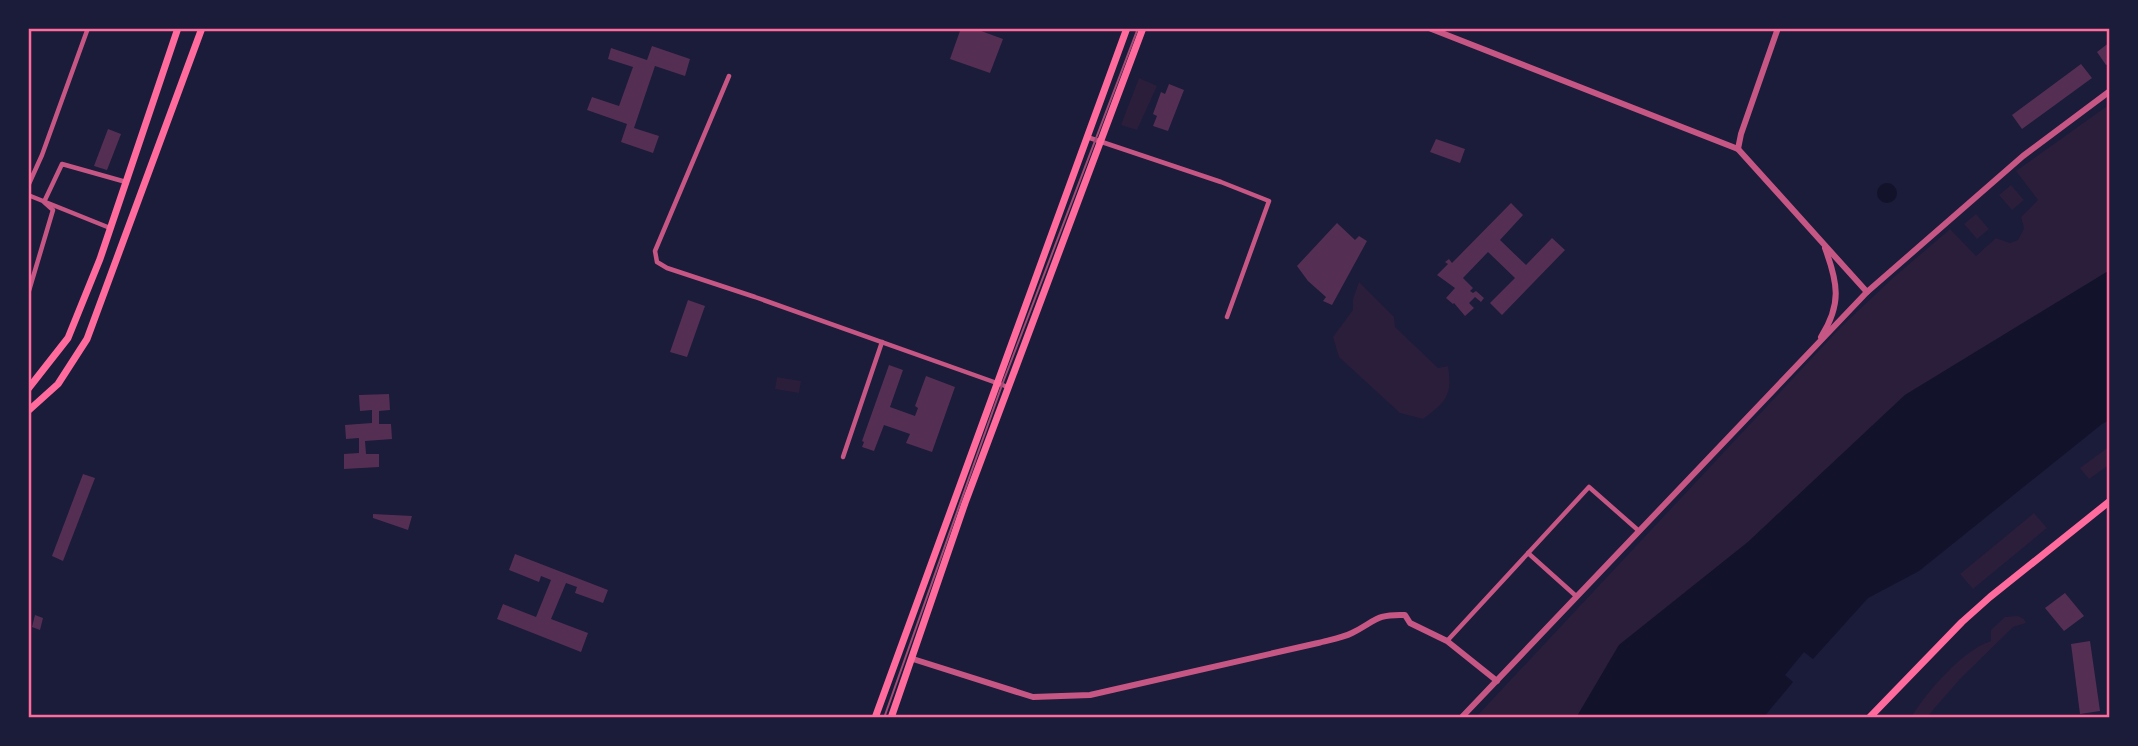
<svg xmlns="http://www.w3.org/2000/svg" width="2138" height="746" font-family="'DejaVu Sans',sans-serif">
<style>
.green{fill:#2a1e3b}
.water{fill:#12122b}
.building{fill:#542f53}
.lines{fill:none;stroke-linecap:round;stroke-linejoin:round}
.minor{stroke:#c65784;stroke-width:4.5}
.tertiary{stroke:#c65784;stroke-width:6}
.secondary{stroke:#ff6b9d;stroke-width:7}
.primary{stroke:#ff6b9d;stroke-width:7}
.tram{stroke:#a44b75;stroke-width:2}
.neatline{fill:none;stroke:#ff6b9d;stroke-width:2.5}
</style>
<rect width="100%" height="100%" fill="#1b1b3a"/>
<g class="green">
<path d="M 1139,78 L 1157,86 L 1137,130 L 1121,125 Z"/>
<path d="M 2110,104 L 2110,270 L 1905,395 L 1748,542 L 1619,645 L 1576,718 L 1475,718 L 1842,326 L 1894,277 L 1950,229 L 1976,256 L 1996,238 L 2010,243 L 2018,240 L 2024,228 L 2021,217 L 2038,200 L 2016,171 Z"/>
<path d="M 2011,185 L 2024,200 L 2012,210 L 1999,195 Z"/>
<path d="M 1976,214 L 1989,229 L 1977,239 L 1964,224 Z"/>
<path d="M 1359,282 L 1394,317 L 1395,327 L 1438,368 L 1448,366 C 1453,395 1446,402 1423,419 L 1400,413 L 1339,357 L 1333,337 L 1353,310 L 1353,299 Z"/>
<path d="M 777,377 L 801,381 L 799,393 L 775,389 Z"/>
<path d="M 2110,446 L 2110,464 L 2089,479 L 2080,468 Z"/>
<path d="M 2034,513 L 2047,528 L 1973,589 L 1960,574 Z"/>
<path d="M 2018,616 L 2024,619 L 2026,623 L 2013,627 L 1960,679 L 1926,718 L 1911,718 C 1925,693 1964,649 1991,641 L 1991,630 L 2005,617 Z"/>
</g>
<g class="water">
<circle cx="1887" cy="193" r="10"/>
<path d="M 2110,270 L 2110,420 L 2102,424 L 1919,571 L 1868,598 L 1813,659 L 1804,652 L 1785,675 L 1793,682 L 1763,718 L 1576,718 L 1619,645 L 1748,542 L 1905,395 Z"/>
</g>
<g class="building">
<path d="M 961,28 L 973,28 L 1003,39 L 990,73 L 950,59 Z"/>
<path d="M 2110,42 L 2110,63 L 2106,65 L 2097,52 Z"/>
<path d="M 652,46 L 690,59 L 685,76 L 655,66 L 634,128 L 659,136 L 653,153 L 621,142 L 627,124 L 587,110 L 592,97 L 619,106 L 633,67 L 608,59 L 611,48 L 647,60 Z"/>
<path d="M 2081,64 L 2092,78 L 2022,129 L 2012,115 Z"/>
<path d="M 1169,84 L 1184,90 L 1168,131 L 1153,126 L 1157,116 L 1153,114 L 1161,92 L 1165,94 Z"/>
<path d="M 108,129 L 121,134 L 107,170 L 94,166 Z"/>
<path d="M 1436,139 L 1465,149 L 1460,163 L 1430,152 Z"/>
<path d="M 1511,203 L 1523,215 L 1500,240 L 1526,265 L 1552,238 L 1565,250 L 1502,315 L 1490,303 L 1515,278 L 1488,252 L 1463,278 L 1473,288 L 1470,291 L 1473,293 L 1476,291 L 1484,298 L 1481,302 L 1475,297 L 1469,303 L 1474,308 L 1465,316 L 1454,303 L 1453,304 L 1446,298 L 1455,288 L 1437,275 L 1448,264 L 1445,262 L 1449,259 L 1452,263 Z"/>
<path d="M 1337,223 L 1355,240 L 1359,236 L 1367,241 L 1332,305 L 1323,301 L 1326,297 L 1308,281 L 1297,266 Z"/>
<path d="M 688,300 L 705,306 L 687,357 L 670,352 Z"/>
<path d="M 889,365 L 903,370 L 890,407 L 915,416 L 918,408 L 915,406 L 926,376 L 955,387 L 932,452 L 906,443 L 910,434 L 884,425 L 874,451 L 862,447 L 864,442 L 862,441 Z"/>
<path d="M 389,394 L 390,410 L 379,411 L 379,424 L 391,424 L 392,439 L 365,441 L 366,454 L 379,454 L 379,467 L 344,469 L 344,454 L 359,453 L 359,438 L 346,439 L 345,425 L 372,423 L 372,410 L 360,411 L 359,395 Z"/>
<path d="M 83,474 L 95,478 L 63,561 L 52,556 Z"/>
<path d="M 373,514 L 412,516 L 408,530 L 373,518 Z"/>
<path d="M 515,554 L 608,590 L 603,603 L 575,593 L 577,587 L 566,583 L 551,619 L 588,633 L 581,652 L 497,619 L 503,604 L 536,617 L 551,580 L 541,576 L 539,582 L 509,570 Z"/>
<path d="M 2065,593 L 2084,616 L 2064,631 L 2045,608 Z"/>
<path d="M 35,615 L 43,618 L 40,630 L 32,627 Z"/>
<path d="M 2090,641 L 2100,711 L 2080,714 L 2071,644 Z"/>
</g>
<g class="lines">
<g class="minor">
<path d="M 729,76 L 655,251 L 657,262 L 667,268 L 755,297 L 1008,387"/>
<path d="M 1087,137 L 1221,182 L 1269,201 L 1227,317"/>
<path d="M 28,186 L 42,155 L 88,28"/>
<path d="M 28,195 L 110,228"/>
<path d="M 28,294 L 53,210 L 44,202 L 62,164 L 126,182"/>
<path d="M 843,457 L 882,342"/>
<path d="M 1528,553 L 1576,596"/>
<path d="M 1447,641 L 1589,487 L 1639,531"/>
</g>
<g class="tertiary">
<path d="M 1429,28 L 1738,149 L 1867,292"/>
<path d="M 1738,149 L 1741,134 L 1778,28"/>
<path d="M 1821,337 C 1842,304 1838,283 1825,248"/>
<path d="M 913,659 L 1033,697 L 1090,695 L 1318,643 C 1329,640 1342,638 1352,633 C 1376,621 1375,614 1405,615 L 1410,623 L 1447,641 L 1497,681"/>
<path d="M 1461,718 L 1867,292 L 2023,156 L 2110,91"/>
</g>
<g class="secondary">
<path d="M 28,389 L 68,338 L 100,259 L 178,28"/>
<path d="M 28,411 L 58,384 L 87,339 L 202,28"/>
<path d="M 1869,718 L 1962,622 L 1990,597 L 2110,501"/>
</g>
<g class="primary">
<path d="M 875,718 L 1127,28"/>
<path d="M 891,718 L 965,503 L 1143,28"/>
</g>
<path class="tram" d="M 884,718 L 1002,385 L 1138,28"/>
</g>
<rect width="2138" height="746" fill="none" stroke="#1b1b3a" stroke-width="60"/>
<rect x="30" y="30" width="2078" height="686" class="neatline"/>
</svg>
